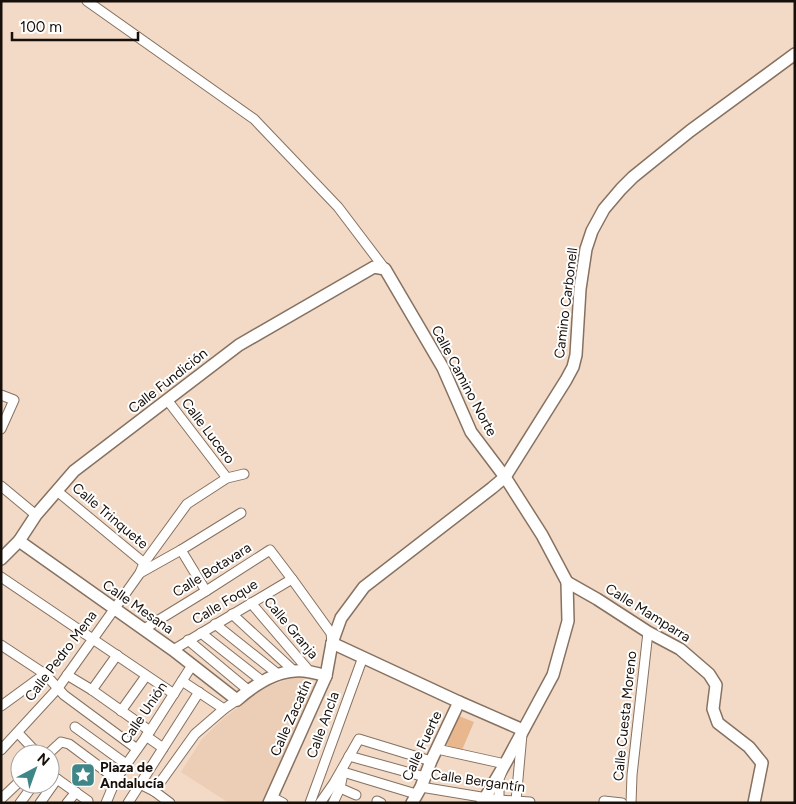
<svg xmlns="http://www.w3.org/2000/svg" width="796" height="804" font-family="Figtree,sans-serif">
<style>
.built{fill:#eccdb5}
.green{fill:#e8b78d}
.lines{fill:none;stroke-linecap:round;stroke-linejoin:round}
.minor-casing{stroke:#877160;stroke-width:11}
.tertiary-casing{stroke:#877160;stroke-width:14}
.minor{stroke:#fff;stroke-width:9}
.tertiary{stroke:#fff;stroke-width:11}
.labels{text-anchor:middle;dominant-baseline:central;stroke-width:4;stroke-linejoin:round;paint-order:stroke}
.street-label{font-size:14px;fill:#170f09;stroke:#fff}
.poi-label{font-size:14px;font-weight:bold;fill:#170f09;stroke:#fff;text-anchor:start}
</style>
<rect width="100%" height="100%" fill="#f2dac6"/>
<path class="built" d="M 300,675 L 318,686 L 266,803 L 229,803 L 181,772 L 202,739 L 225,717 L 264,688 Z"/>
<path class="green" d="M 459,716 L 474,722 L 462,750 L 448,746 L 447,744 Z"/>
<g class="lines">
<defs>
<g id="minor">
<path d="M 87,1 L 254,119 L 338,207 L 385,269"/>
<path d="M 1,395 L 14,400 L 1,429"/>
<path d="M 168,401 L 227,478"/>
<path d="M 1,486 L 36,515"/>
<path d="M 57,491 L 144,563"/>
<path d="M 181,550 L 206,591"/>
<path d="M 140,573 L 144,563 L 187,504 L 227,478 L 244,474"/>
<path d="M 1,577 L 174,694"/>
<path d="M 251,603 L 310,672"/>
<path d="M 232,614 L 294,671"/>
<path d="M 215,624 L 279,675"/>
<path d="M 144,629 L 206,591 L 270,550 L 292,579 L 331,633 L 332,643"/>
<path d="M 201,633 L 262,681"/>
<path d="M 188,640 L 248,690"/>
<path d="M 1,645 L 45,674 L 64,695 L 137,749"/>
<path d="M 173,650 L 292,579"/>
<path d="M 67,675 L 92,690 L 150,731"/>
<path d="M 182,681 L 224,709"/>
<path d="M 92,690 L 117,655"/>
<path d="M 1,706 L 45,674"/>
<path d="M 121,711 L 146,676"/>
<path d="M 75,727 L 126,764"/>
<path d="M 18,733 L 38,754"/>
<path d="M 146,736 L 163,748"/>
<path d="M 437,749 L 505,764 L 499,779 L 499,803"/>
<path d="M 1,750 L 58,688 L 140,573 L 181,550 L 241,513"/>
<path d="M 48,754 L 61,742 L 69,744 L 116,779"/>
<path d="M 349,756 L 425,777"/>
<path d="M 343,772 L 416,794"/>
<path d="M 50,774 L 88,801 L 86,803"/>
<path d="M 140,784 L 154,791 L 170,803"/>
<path d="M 421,787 L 499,800 L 530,802"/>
<path d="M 340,788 L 356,795"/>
<path d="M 154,791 L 195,734 L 224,709 L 237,700"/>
<path d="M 272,797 L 283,803"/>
<path d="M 1,799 L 20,781"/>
<path d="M 377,801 L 381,803"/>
<path d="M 516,801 L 522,734"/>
<path d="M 20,803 L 34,784"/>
<path d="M 40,803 L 57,779"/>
<path d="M 67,803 L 76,792"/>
<path d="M 106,803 L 116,779 L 150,731 L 189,670 L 193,666"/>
<path d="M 128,803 L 199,692"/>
<path d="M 310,803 L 363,657"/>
<path d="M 320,803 L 334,783 L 359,739 L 431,761"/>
<path d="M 333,803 L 340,788 L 343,773"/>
<path d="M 604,803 L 604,801 L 622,803"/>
<path d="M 631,803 L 632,775 L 648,632"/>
</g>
<g id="tertiary">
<path d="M 19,541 L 173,650 L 237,700 C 253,686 273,672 295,671 C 306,670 316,673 326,676"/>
<path d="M 1,559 L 19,541 L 36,515 L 74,471 L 239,345 L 374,267 L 385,269 L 443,368 L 471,432 L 505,477 L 542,535 L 567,582 L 568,621 L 553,675 L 505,764 L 482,803"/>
<path d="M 567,582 L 597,599 L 648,632 L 680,649 L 709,674 L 716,685 L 713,709 L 718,723 L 749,747 L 762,763 L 754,803"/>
<path d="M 332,643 L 459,702 L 523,730"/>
<path d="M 269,803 L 326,676 L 332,643 L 341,618 L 364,587 L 492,488 L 505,477 L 566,380 L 573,367 L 576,355 L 580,289 L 586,249 L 592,231 L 604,209 L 621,189 L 633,177 L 690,131 L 795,54"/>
<path d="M 412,803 L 421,787 L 431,761 L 459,702"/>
</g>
</defs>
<use href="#minor" class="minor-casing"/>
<use href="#tertiary" class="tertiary-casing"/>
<use href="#minor" class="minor"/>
<use href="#tertiary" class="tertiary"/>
</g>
<defs>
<symbol id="sight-square" viewBox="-11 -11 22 22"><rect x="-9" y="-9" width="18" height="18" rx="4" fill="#3e8687" stroke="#fff"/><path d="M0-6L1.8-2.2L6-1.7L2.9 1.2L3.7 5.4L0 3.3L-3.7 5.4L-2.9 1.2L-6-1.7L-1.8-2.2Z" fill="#fff"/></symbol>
</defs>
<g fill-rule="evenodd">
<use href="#sight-square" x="69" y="761" width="28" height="28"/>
</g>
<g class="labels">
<g class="street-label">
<text transform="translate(566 303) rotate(-83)">Camino Carbonell</text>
<text transform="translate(168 381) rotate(-38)">Calle Fundición</text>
<text transform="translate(464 381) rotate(62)">Calle Camino Norte</text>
<text transform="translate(208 431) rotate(53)">Calle Lucero</text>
<text transform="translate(110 516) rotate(40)">Calle Trinquete</text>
<text transform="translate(212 570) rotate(-32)">Calle Botavara</text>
<text transform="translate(225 602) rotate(-31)">Calle Foque</text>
<text transform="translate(138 607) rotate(35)">Calle Mesana</text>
<text transform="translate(648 613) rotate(32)">Calle Mamparra</text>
<text transform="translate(291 628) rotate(50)">Calle Granja</text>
<text transform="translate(61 656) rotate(-53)">Calle Pedro Mena</text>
<text transform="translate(144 713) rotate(-56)">Calle Unión</text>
<text transform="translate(625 716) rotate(-84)">Calle Cuesta Moreno</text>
<text transform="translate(291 718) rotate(-66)">Calle Zacatín</text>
<text transform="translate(323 725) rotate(-70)">Calle Ancla</text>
<text transform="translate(422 746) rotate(-65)">Calle Fuerte</text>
<text transform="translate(478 781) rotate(8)">Calle Bergantín</text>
</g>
<g class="poi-label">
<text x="100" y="767">Plaza de<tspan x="100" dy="16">Andalucía</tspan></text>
</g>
</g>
<rect width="796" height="804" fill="none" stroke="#170f09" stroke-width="5"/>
<g transform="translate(35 769) rotate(41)"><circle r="24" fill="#ffffff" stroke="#a29f9d"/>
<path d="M0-4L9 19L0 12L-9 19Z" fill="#3e8687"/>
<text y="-8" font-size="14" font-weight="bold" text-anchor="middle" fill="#170f09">N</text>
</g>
<path d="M12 32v8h126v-8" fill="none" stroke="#170f09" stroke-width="2.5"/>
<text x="20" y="32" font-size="15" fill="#170f09" stroke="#ffffff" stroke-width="4" paint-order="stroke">100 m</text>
</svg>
